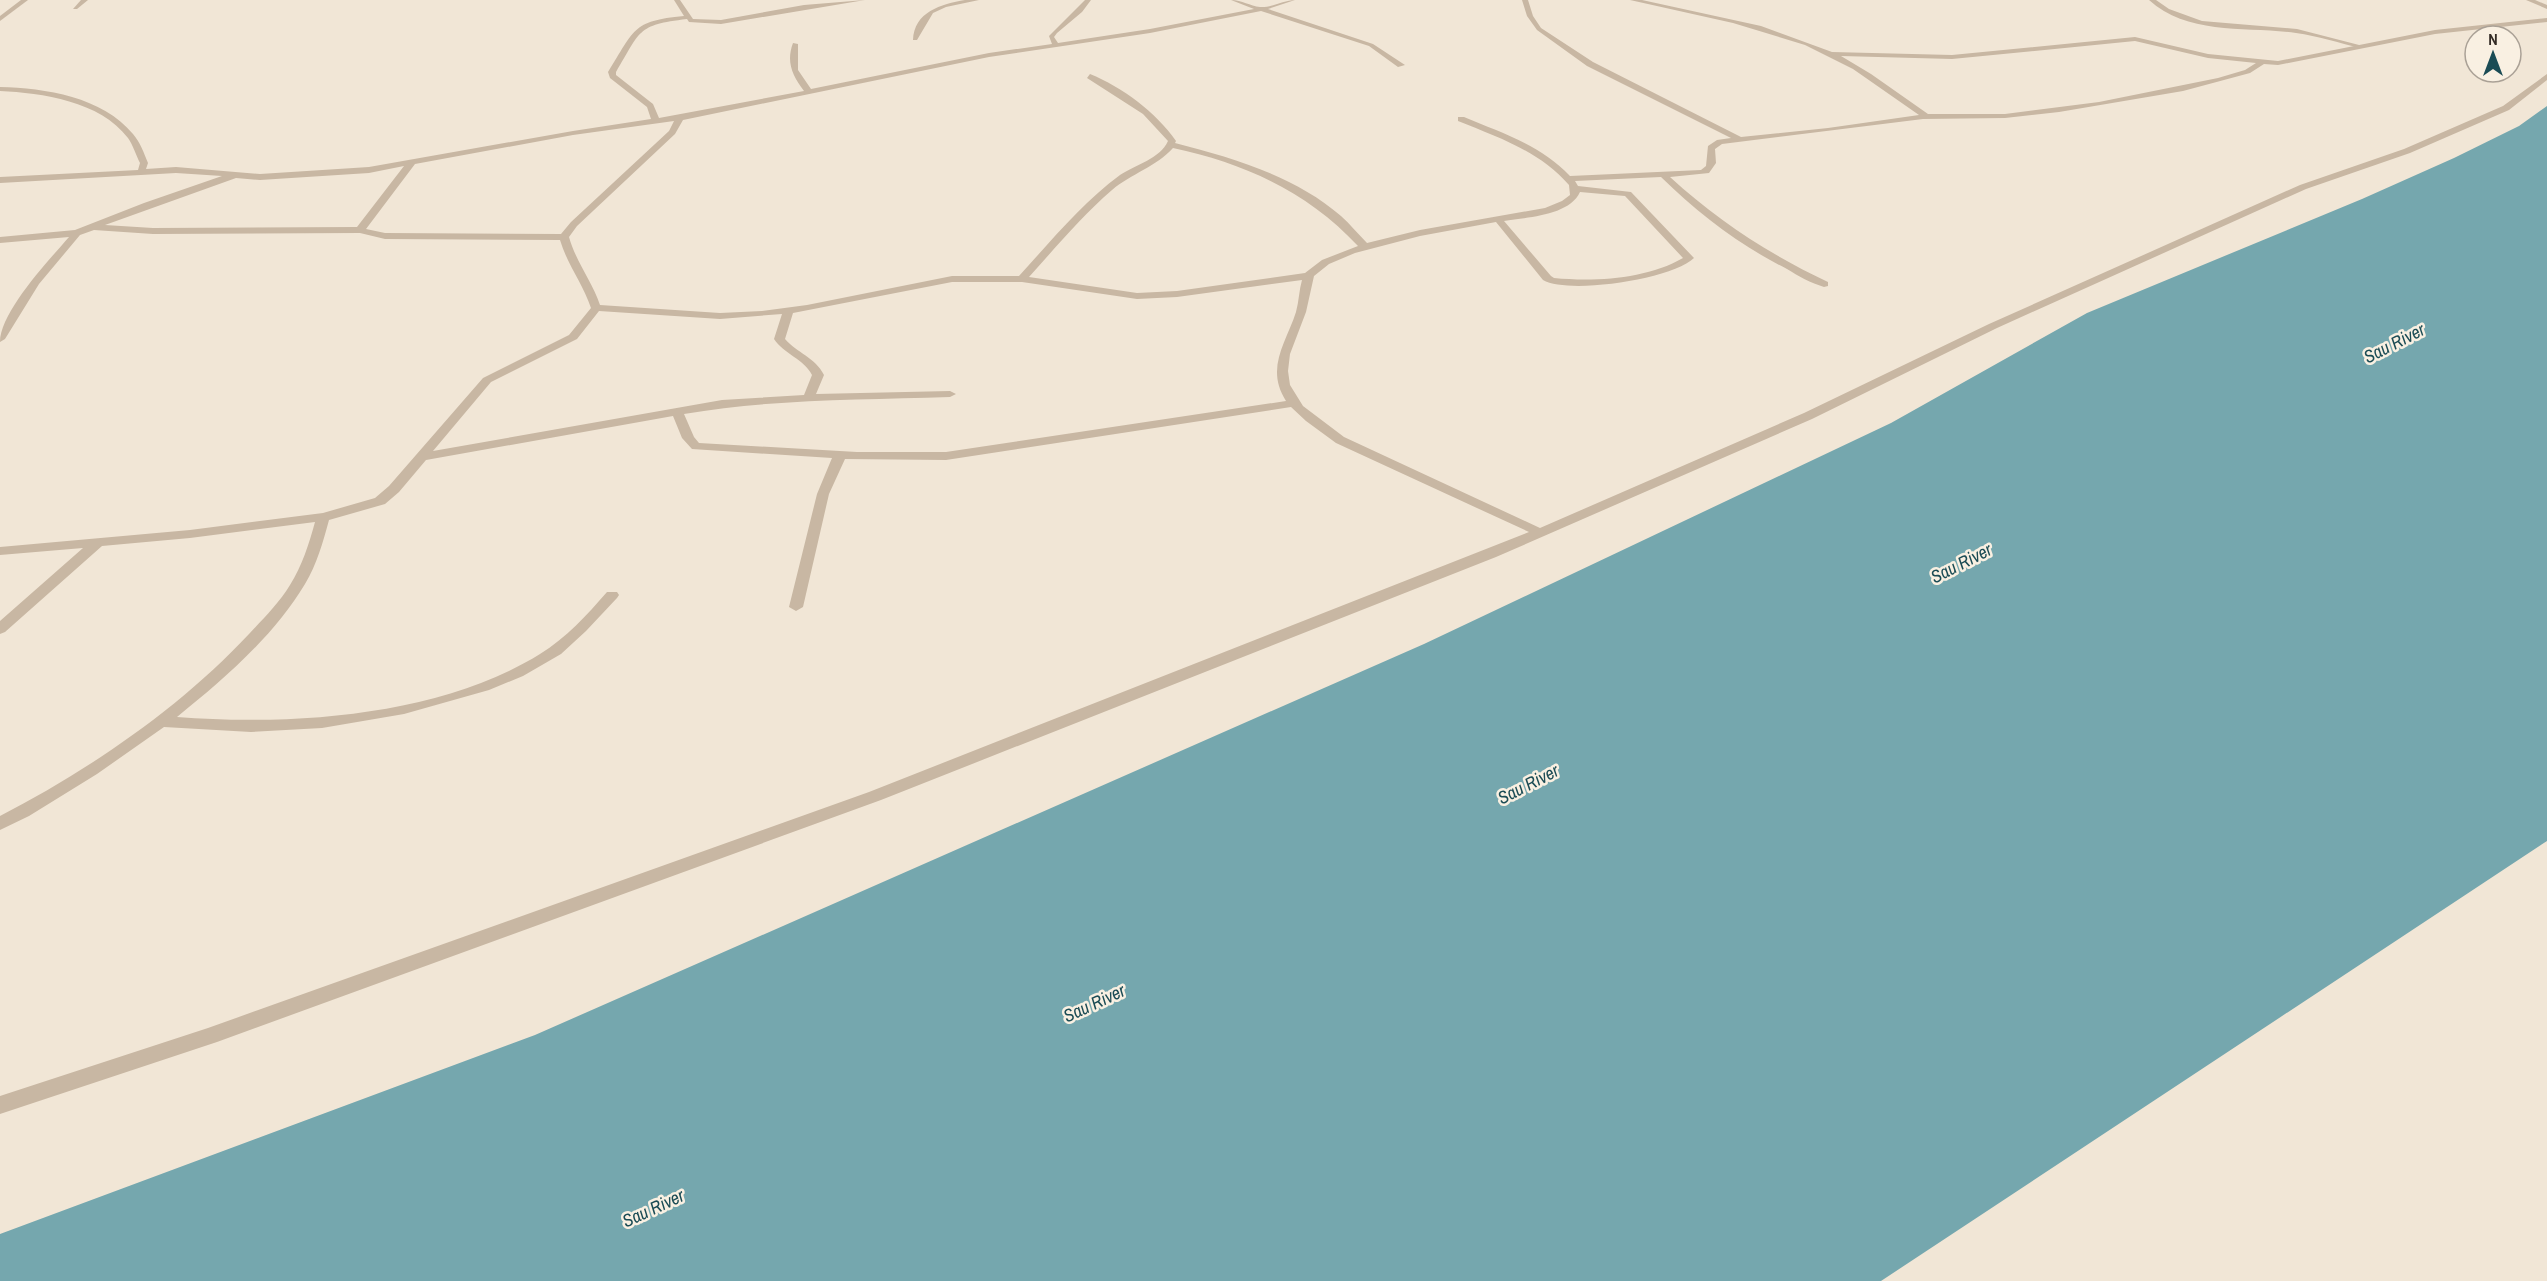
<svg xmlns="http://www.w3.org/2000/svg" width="2547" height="1281" font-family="'Archivo Narrow',sans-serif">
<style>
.water{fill:#75a7ae}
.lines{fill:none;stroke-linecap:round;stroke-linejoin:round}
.lane{fill:#c8b7a3;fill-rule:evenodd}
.street{fill:#c8b7a3;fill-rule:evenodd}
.labels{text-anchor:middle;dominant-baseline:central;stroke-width:5;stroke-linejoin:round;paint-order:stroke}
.water-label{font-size:18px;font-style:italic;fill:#1b4c55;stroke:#f9f0e2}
</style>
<rect width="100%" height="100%" fill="#f1e6d6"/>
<path class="water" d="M 2547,106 L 2547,841 L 1881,1281 L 0,1281 L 0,1234 L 535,1035 L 1424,644 L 1891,423 L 2087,313 L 2362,199 L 2454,158 L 2519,126 Z"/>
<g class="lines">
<path class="lane" d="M 2149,0 L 2156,0 L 2169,9 L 2202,21 L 2297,29 L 2363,46 L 2360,48 C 2339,43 2318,36 2296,33 C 2247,26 2189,36 2149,0 Z"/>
<g class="street">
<path d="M 21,0 L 28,0 L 0,21 L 0,16 Z"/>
<path d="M 81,0 L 88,0 L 77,9 L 73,9 Z"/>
<path d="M 674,0 L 680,0 L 693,19 L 721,20 L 804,5 L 865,0 L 721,24 L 689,22 L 687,19 C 636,25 641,31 616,72 L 616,75 L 653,104 L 659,118 L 804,91 C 792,75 786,62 793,43 L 798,44 L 798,70 L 811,89 L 989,53 L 1052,44 L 1049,36 L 1085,0 L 1091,0 L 1082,12 L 1057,33 L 1054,37 L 1058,43 L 1150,29 L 1254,9 L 1231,0 C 1242,0 1250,6 1260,7 C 1271,8 1284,0 1295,0 L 1268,9 L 1373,44 L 1405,65 L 1398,67 L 1369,46 L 1261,11 L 1150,33 L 989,57 L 683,120 L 675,134 L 577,226 L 569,237 C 576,262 592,281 600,305 L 720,313 L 762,311 L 807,305 L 952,276 L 1019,276 C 1051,241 1082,203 1120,175 C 1135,165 1160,159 1168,141 L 1143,114 L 1087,78 L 1090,74 C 1122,87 1156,112 1176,141 L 1175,143 C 1233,158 1295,176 1341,216 C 1350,224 1358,234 1367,243 L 1420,230 L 1545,208 L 1562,201 L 1570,195 L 1569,185 C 1539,151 1500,138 1458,121 L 1458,117 L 1464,117 C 1502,133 1541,145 1570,176 L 1701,170 L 1706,166 L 1708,146 L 1717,140 L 1731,138 L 1587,66 L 1537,30 L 1527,16 L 1522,0 L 1528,0 L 1533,16 L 1541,28 L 1593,62 L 1741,137 L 1828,128 L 1919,115 L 1853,69 L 1805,45 L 1733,23 L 1630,0 L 1642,0 L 1761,26 L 1832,52 L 1952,55 L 2135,37 L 2208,54 L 2278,61 L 2435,30 L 2547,18 L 2547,22 L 2435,34 L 2278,65 L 2264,64 L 2250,73 L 2183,91 L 2059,112 L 2005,118 L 1923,119 L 1722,144 L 1715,149 L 1716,163 L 1709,173 L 1670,177 C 1718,221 1769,254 1828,282 L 1828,286 L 1824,287 C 1811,283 1798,276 1787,269 C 1739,245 1699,214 1661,177 L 1575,181 L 1578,186 L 1631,192 L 1694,258 C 1673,279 1569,295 1543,280 L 1496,222 L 1420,236 L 1355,253 L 1329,264 L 1314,276 L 1306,312 L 1290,354 L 1288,371 L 1290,385 L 1303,406 L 1344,437 L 1540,528 L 1804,413 L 1989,324 L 2300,185 L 2404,149 L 2503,106 L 2547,74 L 2547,80 L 2509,110 L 2410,153 L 2306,189 L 1997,328 L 1812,419 L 1496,557 L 881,800 L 217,1042 L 0,1114 L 0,1096 L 208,1028 L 869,792 L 1529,532 L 1336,443 L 1306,421 L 1291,407 L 946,460 L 845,459 L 829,494 L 803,607 L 796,611 L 789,607 L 817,494 L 832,458 L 692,449 L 682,438 L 673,416 L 426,460 L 399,492 L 385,504 L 329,520 C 323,542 317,564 305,584 C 274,636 223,680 177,717 C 292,726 440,716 540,654 C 566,638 587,615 607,592 L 617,592 L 619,595 L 617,598 L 586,631 L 561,654 L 523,676 L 489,690 L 404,714 L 322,728 L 251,732 L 164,727 L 97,774 L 29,816 L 0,830 L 0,816 C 89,770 180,708 249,634 C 263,619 279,603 290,585 C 302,566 309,544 315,522 L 190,538 L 102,546 L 5,632 L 0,634 L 0,621 L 83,548 L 0,555 L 0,547 L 190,530 L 323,513 L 375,498 L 389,486 L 483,378 L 569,335 L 591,308 C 583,284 567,264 560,240 L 385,239 L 360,233 L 153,234 L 94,230 L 80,235 L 39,284 L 5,339 L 0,342 C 0,312 49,260 69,237 L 0,243 L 0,237 L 75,230 L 144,203 L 222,176 L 176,173 L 0,183 L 0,177 L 138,170 L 140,163 C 136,155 133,145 128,138 C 100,101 42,93 0,91 L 0,87 C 45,88 103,97 133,134 C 140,142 144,153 148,163 L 146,169 L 176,167 L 260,174 L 369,167 L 573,131 L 651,119 L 647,107 L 610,78 L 608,72 C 635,30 631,21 684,16 ZM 2135,41 L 2208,58 L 2256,63 L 2245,70 L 2218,78 L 2099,102 L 2005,114 L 1928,114 L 1871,74 L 1841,56 L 1952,59 ZM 674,121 L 669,131 L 571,222 L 561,234 L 385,233 L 366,229 L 415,164 L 573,135 ZM 1173,148 C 1244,163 1308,192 1358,246 L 1322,260 L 1305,273 L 1177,291 L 1137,293 L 1029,277 C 1056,247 1082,216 1112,190 C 1131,174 1157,166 1173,148 ZM 404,166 L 357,227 L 153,228 L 105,225 L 236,178 L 260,180 L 369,173 ZM 1580,192 L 1625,196 L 1683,258 C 1647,279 1595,282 1554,278 L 1551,276 L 1504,221 C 1527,217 1569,216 1580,192 ZM 1302,280 C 1299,290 1299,301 1296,312 C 1286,343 1265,368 1286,401 L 946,452 L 857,452 L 699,443 L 694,437 L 684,414 C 771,399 861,400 950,397 L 956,394 L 950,391 L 816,394 L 824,375 C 815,357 797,353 785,339 L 793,313 L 952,282 L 1022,282 L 1137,299 L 1177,297 ZM 599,311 L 720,319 L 782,314 L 774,339 C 784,354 804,359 812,375 L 804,395 L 722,400 L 433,451 L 491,382 L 577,339 Z"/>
<path d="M 965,0 L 979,0 L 946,7 L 933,13 L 917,40 L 913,40 C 914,12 941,4 965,0 Z"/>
<path d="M 2526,0 L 2535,0 L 2547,5 L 2547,9 Z"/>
</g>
</g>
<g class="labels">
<g class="water-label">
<text transform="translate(2394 343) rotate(-27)">Sau River</text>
<text transform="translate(1961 563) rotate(-27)">Sau River</text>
<text transform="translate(1528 784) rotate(-27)">Sau River</text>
<text transform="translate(1094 1003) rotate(-25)">Sau River</text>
<text transform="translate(653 1208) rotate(-25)">Sau River</text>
</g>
</g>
<g transform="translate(2493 54)"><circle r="28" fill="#f9f0e2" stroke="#aaa196" stroke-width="1.5"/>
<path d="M0-4.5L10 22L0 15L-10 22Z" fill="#1b4c55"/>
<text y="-9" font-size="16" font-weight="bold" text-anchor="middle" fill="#332b25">N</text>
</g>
</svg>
